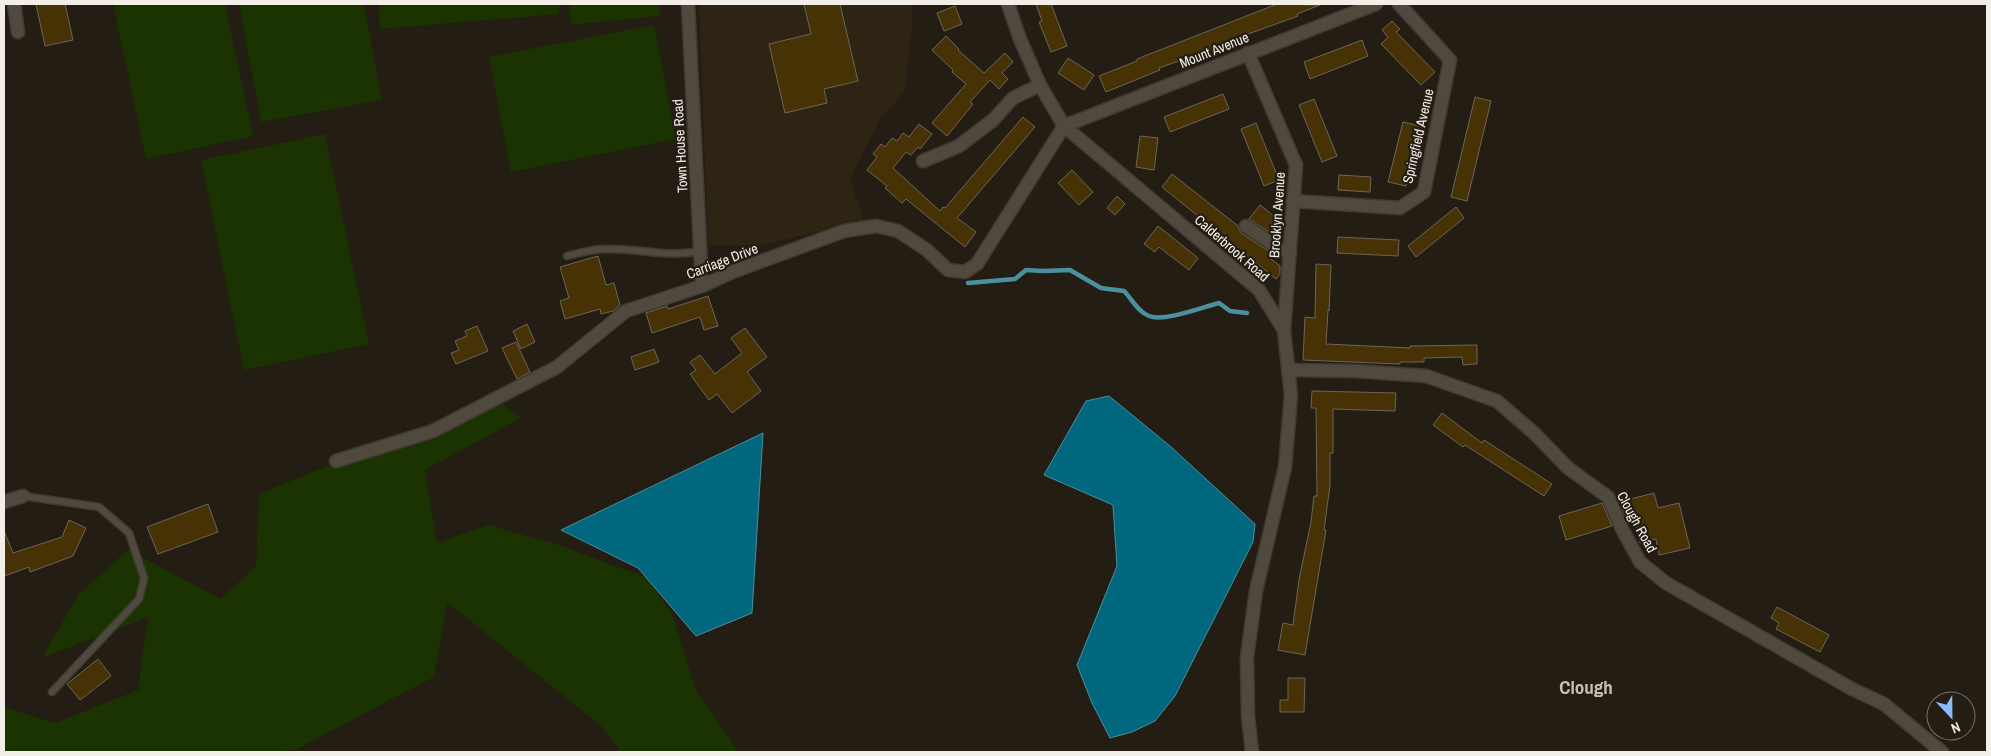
<svg xmlns="http://www.w3.org/2000/svg" width="1991" height="756" font-family="'Archivo Narrow',sans-serif">
<style>
.built{fill:#2d2413}
.green{fill:#1a3300}
.water{fill:#01677e;stroke:#4a909e}
.lines{fill:none;stroke-linecap:round;stroke-linejoin:round}
.stream{stroke:#4a909e;stroke-width:4.5}
.building{fill:#473205;stroke:#6d6559}
.lane-casing{stroke:#403a34;stroke-width:9}
.street-casing{stroke:#403a34;stroke-width:15}
.lane{stroke:#50493d;stroke-width:6}
.street{stroke:#50493d;stroke-width:12}
.labels{text-anchor:middle;dominant-baseline:central;stroke-width:4.5;stroke-linejoin:round;paint-order:stroke}
.street-label{font-size:14px;fill:#f3efe8;stroke:#231d13}
.district-label{font-size:19px;font-weight:bold;fill:#c8c0b2;stroke:#231d13}
</style>
<rect width="100%" height="100%" fill="#231d13"/>
<path class="built" d="M 699,4 L 912,4 L 913,17 L 905,91 L 881,118 L 850,179 L 864,221 L 762,245 L 708,246 Z"/>
<g class="green">
<path d="M 113,4 L 225,4 L 253,136 L 146,159 Z"/>
<path d="M 239,4 L 364,4 L 382,100 L 261,122 Z"/>
<path d="M 378,4 L 559,4 L 559,14 L 380,29 Z"/>
<path d="M 569,4 L 659,4 L 660,16 L 571,25 Z"/>
<path d="M 654,25 L 676,139 L 511,172 L 489,57 Z"/>
<path d="M 325,134 L 369,344 L 244,370 L 201,160 Z"/>
<path d="M 494,397 L 521,418 L 425,470 L 437,543 L 489,525 L 559,545 L 647,578 L 672,614 L 696,691 L 739,752 L 621,752 L 602,727 L 447,602 L 434,677 L 297,749 L 276,752 L 4,752 L 4,707 L 55,723 L 138,690 L 148,617 L 42,658 L 78,595 L 128,550 L 221,599 L 256,566 L 259,494 Z"/>
</g>
<g class="water">
<path d="M 1109,396 L 1170,446 L 1255,524 L 1253,542 L 1175,696 L 1155,721 L 1132,732 L 1110,738 L 1092,703 L 1077,665 L 1117,566 L 1113,505 L 1044,475 L 1086,401 Z"/>
<path d="M 763,433 L 752,613 L 696,636 L 638,568 L 561,530 Z"/>
</g>
<g class="lines">
<path class="stream" d="M 968,283 L 1015,279 L 1026,270 L 1043,271 L 1070,270 L 1101,288 L 1124,291 C 1132,299 1138,312 1149,316 C 1165,322 1202,307 1219,303 L 1230,311 L 1247,313"/>
</g>
<g class="building">
<path d="M 36,4 L 65,4 L 73,40 L 45,46 Z"/>
<path d="M 804,4 L 840,4 L 858,81 L 824,89 L 827,103 L 785,113 L 769,44 L 811,34 Z"/>
<path d="M 1036,4 L 1051,4 L 1067,46 L 1051,52 L 1039,22 L 1042,21 Z"/>
<path d="M 1277,4 L 1320,5 L 1297,14 L 1298,16 L 1226,42 L 1227,44 L 1159,68 L 1160,70 L 1106,92 L 1099,76 L 1137,61 L 1137,59 Z"/>
<path d="M 955,6 L 962,24 L 944,31 L 937,13 Z"/>
<path d="M 1392,21 L 1400,29 L 1396,32 L 1435,72 L 1421,85 L 1381,44 L 1388,37 L 1382,30 Z"/>
<path d="M 946,36 L 959,49 L 958,50 L 984,73 L 1005,53 L 1013,62 L 1002,73 L 1008,79 L 999,89 L 990,80 L 970,102 L 973,104 L 947,136 L 932,123 L 966,84 L 952,72 L 953,70 L 932,50 Z"/>
<path d="M 1362,40 L 1368,56 L 1310,79 L 1304,62 Z"/>
<path d="M 1068,58 L 1094,75 L 1084,90 L 1058,73 Z"/>
<path d="M 1223,94 L 1229,109 L 1170,132 L 1164,117 Z"/>
<path d="M 1475,97 L 1491,101 L 1467,201 L 1451,197 Z"/>
<path d="M 1314,99 L 1337,156 L 1322,162 L 1299,105 Z"/>
<path d="M 1023,117 L 1035,127 L 957,218 L 976,232 L 965,247 L 906,199 L 902,203 L 885,188 L 887,186 L 867,170 L 877,157 L 873,154 L 881,144 L 885,147 L 892,138 L 897,141 L 903,133 L 909,137 L 919,124 L 932,134 L 920,149 L 918,147 L 911,155 L 906,152 L 893,168 L 940,211 L 943,207 L 945,208 Z"/>
<path d="M 1403,122 L 1421,126 L 1406,186 L 1388,182 Z"/>
<path d="M 1256,123 L 1279,180 L 1264,186 L 1241,129 Z"/>
<path d="M 1140,136 L 1158,138 L 1154,170 L 1136,167 Z"/>
<path d="M 1072,170 L 1093,192 L 1079,205 L 1058,183 Z"/>
<path d="M 1172,174 L 1238,226 L 1241,233 L 1275,255 L 1271,259 L 1280,266 L 1280,274 L 1276,279 L 1162,187 Z"/>
<path d="M 1339,175 L 1371,177 L 1370,192 L 1338,190 Z"/>
<path d="M 1117,196 L 1125,204 L 1115,215 L 1107,208 Z"/>
<path d="M 1260,205 L 1284,224 L 1275,236 L 1249,219 Z"/>
<path d="M 1456,207 L 1464,218 L 1416,257 L 1408,246 Z"/>
<path d="M 1158,226 L 1198,258 L 1189,270 L 1159,247 L 1155,252 L 1144,244 Z"/>
<path d="M 1338,237 L 1399,240 L 1398,256 L 1337,253 Z"/>
<path d="M 598,256 L 606,285 L 614,283 L 620,305 L 613,311 L 601,314 L 600,309 L 565,319 L 560,301 L 569,298 L 560,267 Z"/>
<path d="M 1316,264 L 1331,265 L 1329,311 L 1328,310 L 1326,344 L 1410,348 L 1410,346 L 1477,345 L 1477,364 L 1463,365 L 1462,357 L 1424,358 L 1424,362 L 1400,362 L 1400,364 L 1303,360 L 1305,317 L 1315,318 Z"/>
<path d="M 708,296 L 718,326 L 704,330 L 700,317 L 652,333 L 646,313 L 667,306 L 668,309 Z"/>
<path d="M 527,324 L 535,342 L 521,349 L 513,331 Z"/>
<path d="M 477,326 L 488,351 L 456,364 L 451,353 L 459,350 L 455,341 L 467,336 L 465,331 Z"/>
<path d="M 745,328 L 767,357 L 747,372 L 761,391 L 732,413 L 717,394 L 709,400 L 690,374 L 696,370 L 690,362 L 700,355 L 715,374 L 742,353 L 731,338 Z"/>
<path d="M 516,342 L 530,372 L 517,379 L 502,348 Z"/>
<path d="M 654,349 L 659,362 L 635,370 L 631,357 Z"/>
<path d="M 1312,391 L 1396,393 L 1395,411 L 1333,409 L 1333,453 L 1330,453 L 1330,485 L 1324,530 L 1326,530 L 1305,655 L 1278,650 L 1283,623 L 1293,625 L 1299,580 L 1311,522 L 1314,496 L 1317,496 L 1316,408 L 1311,408 Z"/>
<path d="M 1442,413 L 1482,443 L 1484,440 L 1552,484 L 1544,496 L 1465,445 L 1463,447 L 1433,425 Z"/>
<path d="M 1654,493 L 1658,508 L 1679,503 L 1690,548 L 1659,555 L 1656,539 L 1640,543 L 1633,515 L 1625,516 L 1619,502 Z"/>
<path d="M 1602,503 L 1612,526 L 1566,540 L 1559,516 Z"/>
<path d="M 208,504 L 218,532 L 158,554 L 147,527 Z"/>
<path d="M 69,520 L 86,528 L 73,556 L 30,572 L 29,567 L 4,576 L 4,533 L 5,533 L 13,553 L 62,537 Z"/>
<path d="M 1777,607 L 1829,635 L 1820,652 L 1776,629 L 1779,623 L 1771,618 Z"/>
<path d="M 98,659 L 111,676 L 80,700 L 67,684 Z"/>
<path d="M 1288,678 L 1305,678 L 1304,712 L 1280,712 L 1280,700 L 1288,700 Z"/>
</g>
<g class="lines">
<defs>
<g id="lane">
<path d="M 567,256 C 579,253 592,249 605,249 C 640,248 664,258 701,251"/>
<path d="M 23,496 L 99,507 L 129,533 L 144,578 L 139,599 L 52,692"/>
</g>
<g id="street">
<path d="M 14,4 L 18,32"/>
<path d="M 688,4 L 702,286"/>
<path d="M 1008,4 L 1020,39 L 1040,85 L 1064,126 L 1259,290 L 1284,330 L 1291,395 L 1285,467 L 1256,591 L 1247,657 L 1248,716 L 1252,752"/>
<path d="M 1248,53 L 1296,165 L 1284,330"/>
<path d="M 1064,126 L 1376,4"/>
<path d="M 923,161 L 959,146 L 993,120 L 1013,98 L 1040,85"/>
<path d="M 1293,201 L 1400,208 L 1424,192 L 1450,60 L 1399,4"/>
<path d="M 1246,226 L 1281,250 L 1290,252"/>
<path d="M 1288,370 L 1355,371 L 1426,376 L 1497,401 L 1534,433 L 1568,468 L 1608,497 L 1622,529 L 1640,562 L 1666,583 L 1852,689 L 1884,704 L 1942,752"/>
<path d="M 336,461 L 433,431 L 557,367 L 626,311 L 702,286 L 735,271 L 844,231 L 876,226 L 898,231 L 927,250 L 948,270 L 965,272 L 977,264 L 1064,126"/>
<path d="M 4,502 L 23,496"/>
</g>
</defs>
<use href="#lane" class="lane-casing"/>
<use href="#street" class="street-casing"/>
<use href="#lane" class="lane"/>
<use href="#street" class="street"/>
</g>
<g class="labels">
<g class="street-label">
<text transform="translate(1214 50) rotate(-22)">Mount Avenue</text>
<text transform="translate(1418 136) rotate(-77)">Springfield Avenue</text>
<text transform="translate(680 146) rotate(-93)">Town House Road</text>
<text transform="translate(1277 215) rotate(-86)">Brooklyn Avenue</text>
<text transform="translate(1232 248) rotate(41)">Calderbrook Road</text>
<text transform="translate(722 261) rotate(-21)">Carriage Drive</text>
<text transform="translate(1637 522) rotate(61)">Clough Road</text>
</g>
<g class="district-label">
<text x="1586" y="687">Clough</text>
</g>
</g>
<rect width="1991" height="756" fill="none" stroke="#f3efe8" stroke-width="10"/>
<g transform="translate(1951 716) rotate(158)"><circle r="24" fill="#231d13" stroke="#767168"/>
<path d="M0-4L9 19L0 12L-9 19Z" fill="#8cb9fc"/>
<text y="-8" font-size="14" font-weight="bold" text-anchor="middle" fill="#f3efe8">N</text>
</g>
</svg>
